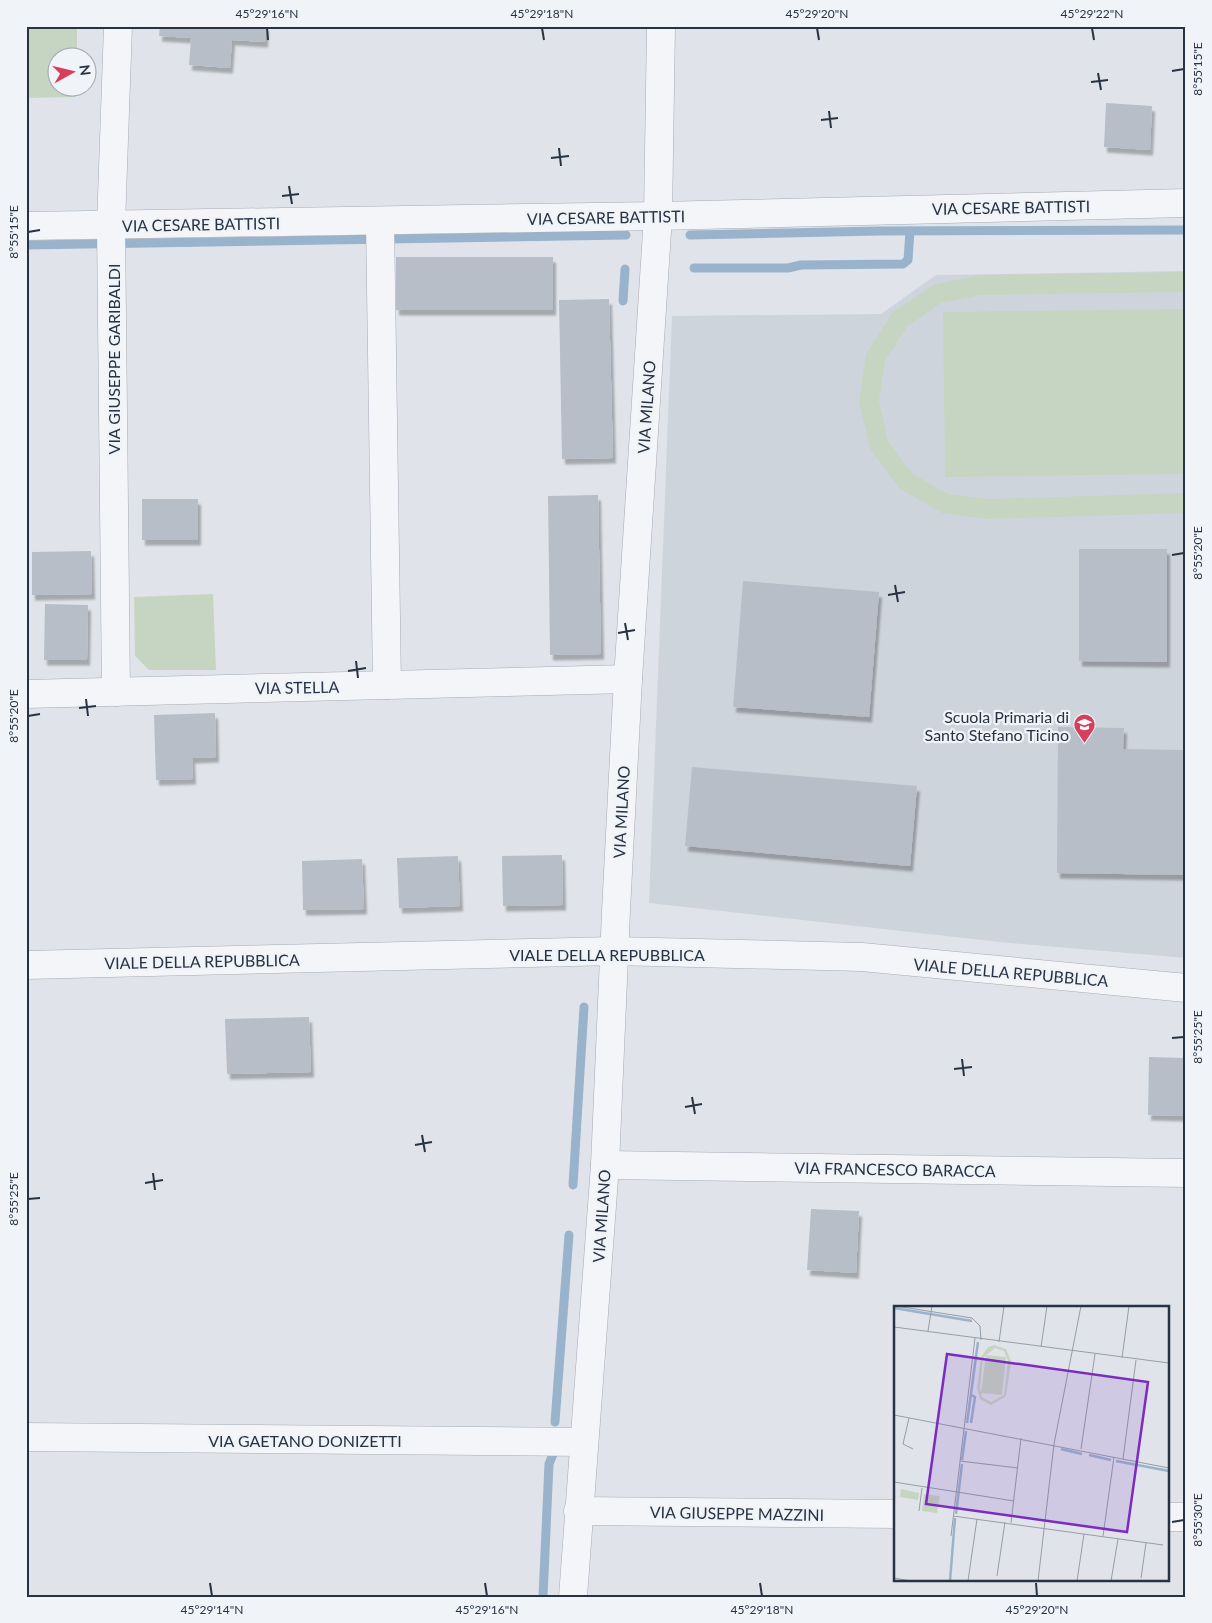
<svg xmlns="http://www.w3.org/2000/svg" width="1212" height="1623" font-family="Lato,sans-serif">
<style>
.built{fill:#ced4dc}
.green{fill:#c6d5c1}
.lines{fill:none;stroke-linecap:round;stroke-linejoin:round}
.stream{stroke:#99b3cd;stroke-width:9}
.building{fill:#b7bec8;filter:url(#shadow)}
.minor-casing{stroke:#a5abb5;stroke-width:29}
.minor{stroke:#f3f5f8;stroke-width:28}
.ticks{fill:none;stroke:#273243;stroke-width:2}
.labels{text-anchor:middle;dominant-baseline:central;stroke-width:4.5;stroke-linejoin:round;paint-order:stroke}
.street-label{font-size:16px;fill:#273243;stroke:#f0f3f7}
.poi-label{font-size:16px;fill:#273243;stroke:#f0f3f7;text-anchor:end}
.inset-river{fill:none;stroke:#99b3cd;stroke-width:2.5}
.inset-road{fill:none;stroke:#969da7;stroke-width:1}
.view{fill:#7b2cbf;fill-opacity:0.15;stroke:#7b2cbf;stroke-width:2.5}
.inset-edge{fill:none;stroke:#273243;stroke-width:2.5}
.neatline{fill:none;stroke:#273243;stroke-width:2}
.ticks-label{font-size:12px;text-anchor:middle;fill:#273243}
</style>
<defs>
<filter id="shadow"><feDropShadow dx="3" dy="5.5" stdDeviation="1" flood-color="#0004"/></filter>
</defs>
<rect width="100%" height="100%" fill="#e0e4ea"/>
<path class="built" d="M 1186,271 L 1186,958 L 1009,943 L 649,903 L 672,316 L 881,314 L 936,275 Z"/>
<g class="green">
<path d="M 26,26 L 77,26 L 77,57 L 58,58 L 58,88 L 76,88 L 76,97 L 26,98 Z"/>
<path d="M 1186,272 L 1186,292 L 981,295 L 941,303 L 907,327 L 885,361 L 879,401 L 888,441 L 913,474 L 948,494 L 989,499 L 1186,493 L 1186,513 L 988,519 L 942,513 L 900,489 L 870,449 L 859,402 L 866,354 L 893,312 L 933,285 L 979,275 Z"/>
<path d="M 1186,309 L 1186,474 L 945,477 L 943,312 Z"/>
<path d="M 213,594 L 216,670 L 149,670 L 135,656 L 134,597 Z"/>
</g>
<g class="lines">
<g class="stream">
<path d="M 690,235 L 880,231 L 1186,230"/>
<path d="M 26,245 L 626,235"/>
<path d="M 694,268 L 788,268 L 801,265 L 903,264 L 908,260 L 910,231"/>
<path d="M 623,301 L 625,269"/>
<path d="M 573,1185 L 584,1007"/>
<path d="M 555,1422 L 569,1235"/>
<path d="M 543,1597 L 549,1464 L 554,1452"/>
</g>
</g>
<g class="building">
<path d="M 160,26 L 266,26 L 265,42 L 232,40 L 230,68 L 189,65 L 191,38 L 159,36 Z"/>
<path d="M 1106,103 L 1152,106 L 1150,150 L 1104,147 Z"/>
<rect x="396" y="257" width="157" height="53"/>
<path d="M 609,299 L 613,458 L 562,459 L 559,300 Z"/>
<path d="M 598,495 L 601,654 L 550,655 L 548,496 Z"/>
<rect x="142" y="499" width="56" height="41"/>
<path d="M 1079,549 L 1167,549 L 1167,662 L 1079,661 Z"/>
<path d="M 91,551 L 92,594 L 32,595 L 32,552 Z"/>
<path d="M 743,581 L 879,592 L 869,717 L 733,707 Z"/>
<path d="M 45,604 L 88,605 L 87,660 L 44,660 Z"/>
<path d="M 215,713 L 216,757 L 192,758 L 193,779 L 156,780 L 154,715 Z"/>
<path d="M 1058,727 L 1124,728 L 1123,749 L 1186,750 L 1186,875 L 1057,873 Z"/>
<path d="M 692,767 L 917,786 L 910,866 L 685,846 Z"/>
<path d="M 562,855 L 563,905 L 503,906 L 502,856 Z"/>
<path d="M 458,856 L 460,906 L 399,908 L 397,858 Z"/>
<path d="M 362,859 L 364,909 L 303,910 L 302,861 Z"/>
<path d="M 309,1017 L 311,1072 L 227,1074 L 225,1019 Z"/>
<path d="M 1149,1057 L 1186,1058 L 1186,1116 L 1148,1115 Z"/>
<path d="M 811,1209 L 859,1211 L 856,1273 L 807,1270 Z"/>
</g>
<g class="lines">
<defs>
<g id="minor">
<path d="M 380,221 L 387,685"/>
<path d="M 26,226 L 658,216 L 1186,203"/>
<path d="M 116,692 L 111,225 L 118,26"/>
<path d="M 26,694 L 628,679"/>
<path d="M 26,965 L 614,951 L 862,957 L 1186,988"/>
<path d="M 605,1165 L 1186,1173"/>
<path d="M 26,1437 L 583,1442"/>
<path d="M 578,1511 L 896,1514"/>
<path d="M 1168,1517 L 1186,1517"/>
<path d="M 573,1597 L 605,1165 L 616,911 L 628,679 L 658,216 L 661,26"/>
</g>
</defs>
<use href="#minor" class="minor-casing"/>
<use href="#minor" class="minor"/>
</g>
<path class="ticks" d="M 267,28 L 268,40M 542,28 L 544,40M 817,28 L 819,40M 1092,28 L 1094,40M 1172,71 L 1184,69M 1098,73 L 1101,90M 1091,82 L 1108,80M 829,111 L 831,128M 821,120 L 838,118M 559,148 L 561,166M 551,158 L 569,156M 289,186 L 292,204M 282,196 L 299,194M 28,232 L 40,230M 1172,555 L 1184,553M 895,585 L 898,602M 888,595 L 905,592M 625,623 L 628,640M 618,633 L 635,630M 356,661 L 358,678M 348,671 L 366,668M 86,699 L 88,716M 79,708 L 96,706M 28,716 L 40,714M 1172,1038 L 1184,1037M 962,1059 L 964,1076M 954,1069 L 972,1067M 692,1097 L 695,1114M 685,1107 L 702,1104M 422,1135 L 425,1152M 415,1145 L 432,1142M 153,1173 L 155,1190M 145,1183 L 163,1180M 28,1199 L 40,1198M 1172,1522 L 1184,1520M 210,1583 L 212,1596M 485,1583 L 487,1596M 760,1583 L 762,1596M 1036,1583 L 1037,1596"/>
<defs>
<symbol id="school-pin" viewBox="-11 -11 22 30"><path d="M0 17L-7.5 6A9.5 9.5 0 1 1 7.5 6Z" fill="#d83d59" stroke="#f0f3f7"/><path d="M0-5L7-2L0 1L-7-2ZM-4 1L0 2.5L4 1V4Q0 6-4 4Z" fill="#fff"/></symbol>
</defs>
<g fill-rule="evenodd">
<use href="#school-pin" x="1072" y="712" width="25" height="34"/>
</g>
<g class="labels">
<g class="street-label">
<text transform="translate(1011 207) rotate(-1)">VIA CESARE BATTISTI</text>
<text transform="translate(606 217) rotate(-1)">VIA CESARE BATTISTI</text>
<text transform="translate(201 224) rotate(-1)">VIA CESARE BATTISTI</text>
<text transform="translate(113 359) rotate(-90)">VIA GIUSEPPE GARIBALDI</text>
<text transform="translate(646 407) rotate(-86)">VIA MILANO</text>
<text transform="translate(297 687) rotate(-1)">VIA STELLA</text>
<text transform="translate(621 812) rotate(-87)">VIA MILANO</text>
<text x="607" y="954">VIALE DELLA REPUBBLICA</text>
<text transform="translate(202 961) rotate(-1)">VIALE DELLA REPUBBLICA</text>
<text transform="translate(1011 972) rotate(5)">VIALE DELLA REPUBBLICA</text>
<text transform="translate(895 1169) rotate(1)">VIA FRANCESCO BARACCA</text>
<text transform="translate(601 1216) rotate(-86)">VIA MILANO</text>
<text x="305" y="1440">VIA GAETANO DONIZETTI</text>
<text transform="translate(737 1513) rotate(1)">VIA GIUSEPPE MAZZINI</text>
</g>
<g class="poi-label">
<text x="1069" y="716">Scuola Primaria di<tspan x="1069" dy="18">Santo Stefano Ticino</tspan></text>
</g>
</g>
<g transform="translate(894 1306)">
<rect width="275" height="275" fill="#e0e4ea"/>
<path d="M 100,39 L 112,43 L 117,55 L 112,90 L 97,99 L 86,93 L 83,82 L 87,51 L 94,41 ZM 101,42 L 110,45 L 114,55 L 110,89 L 97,96 L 88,91 L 86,82 L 89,52 ZM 92,49 L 112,51 L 108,89 L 87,87 ZM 7,183 L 25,187 L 24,194 L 6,191 ZM 30,188 L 46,190 L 43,207 L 28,205 Z" fill="#c6d5c1" fill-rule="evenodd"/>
<path class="inset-river" d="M 0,2 L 78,15M 77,89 L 81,91 L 77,117M 73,117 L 84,36M 167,143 L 188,148M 195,149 L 217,154M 68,154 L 72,125M 222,155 L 275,165M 62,208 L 68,158M 56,275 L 61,212"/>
<path class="inset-road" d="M 2,0 L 78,12 L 86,20 L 87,34M 0,21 L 275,57M 34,25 L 38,0M 105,36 L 110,0M 147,41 L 153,0M 228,52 L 235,0M 0,109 L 275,162M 15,112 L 9,138 L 19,143M 187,143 L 201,48M 229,153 L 242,54M 66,155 L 124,162M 0,176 L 120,195M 25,205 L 28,182M 59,210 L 269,239M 117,217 L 127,132M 57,230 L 81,32M 209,230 L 220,151M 103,270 L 111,216M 0,272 L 17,275M 247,272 L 252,237M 74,275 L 83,213M 144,275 L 160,138 L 187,0M 183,275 L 190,228M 217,275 L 224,233"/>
<path class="view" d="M 53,48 L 254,76 L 233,226 L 32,198 Z"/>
<rect width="275" height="275" class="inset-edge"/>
</g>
<rect width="1212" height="1623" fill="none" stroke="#f0f3f7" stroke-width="55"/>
<g transform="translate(72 72) rotate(82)"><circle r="24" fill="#f0f3f7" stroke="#a0a6af"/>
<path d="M0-4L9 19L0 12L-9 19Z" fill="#d83d59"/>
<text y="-8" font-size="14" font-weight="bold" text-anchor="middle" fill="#273243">N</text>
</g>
<rect x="28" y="28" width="1156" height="1568" class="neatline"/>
<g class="ticks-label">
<text x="267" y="18">45°29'16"N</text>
<text x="542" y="18">45°29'18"N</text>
<text x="817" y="18">45°29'20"N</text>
<text x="1092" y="18">45°29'22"N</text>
<text transform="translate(1198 69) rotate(-90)" y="4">8°55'15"E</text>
<text transform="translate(14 232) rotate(-90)" y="4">8°55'15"E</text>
<text transform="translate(1198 553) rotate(-90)" y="4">8°55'20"E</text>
<text transform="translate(14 716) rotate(-90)" y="4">8°55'20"E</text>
<text transform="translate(1198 1037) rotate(-90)" y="4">8°55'25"E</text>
<text transform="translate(14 1199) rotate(-90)" y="4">8°55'25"E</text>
<text transform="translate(1198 1520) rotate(-90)" y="4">8°55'30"E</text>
<text x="212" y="1614">45°29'14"N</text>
<text x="487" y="1614">45°29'16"N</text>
<text x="762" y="1614">45°29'18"N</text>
<text x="1037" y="1614">45°29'20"N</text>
</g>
</svg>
